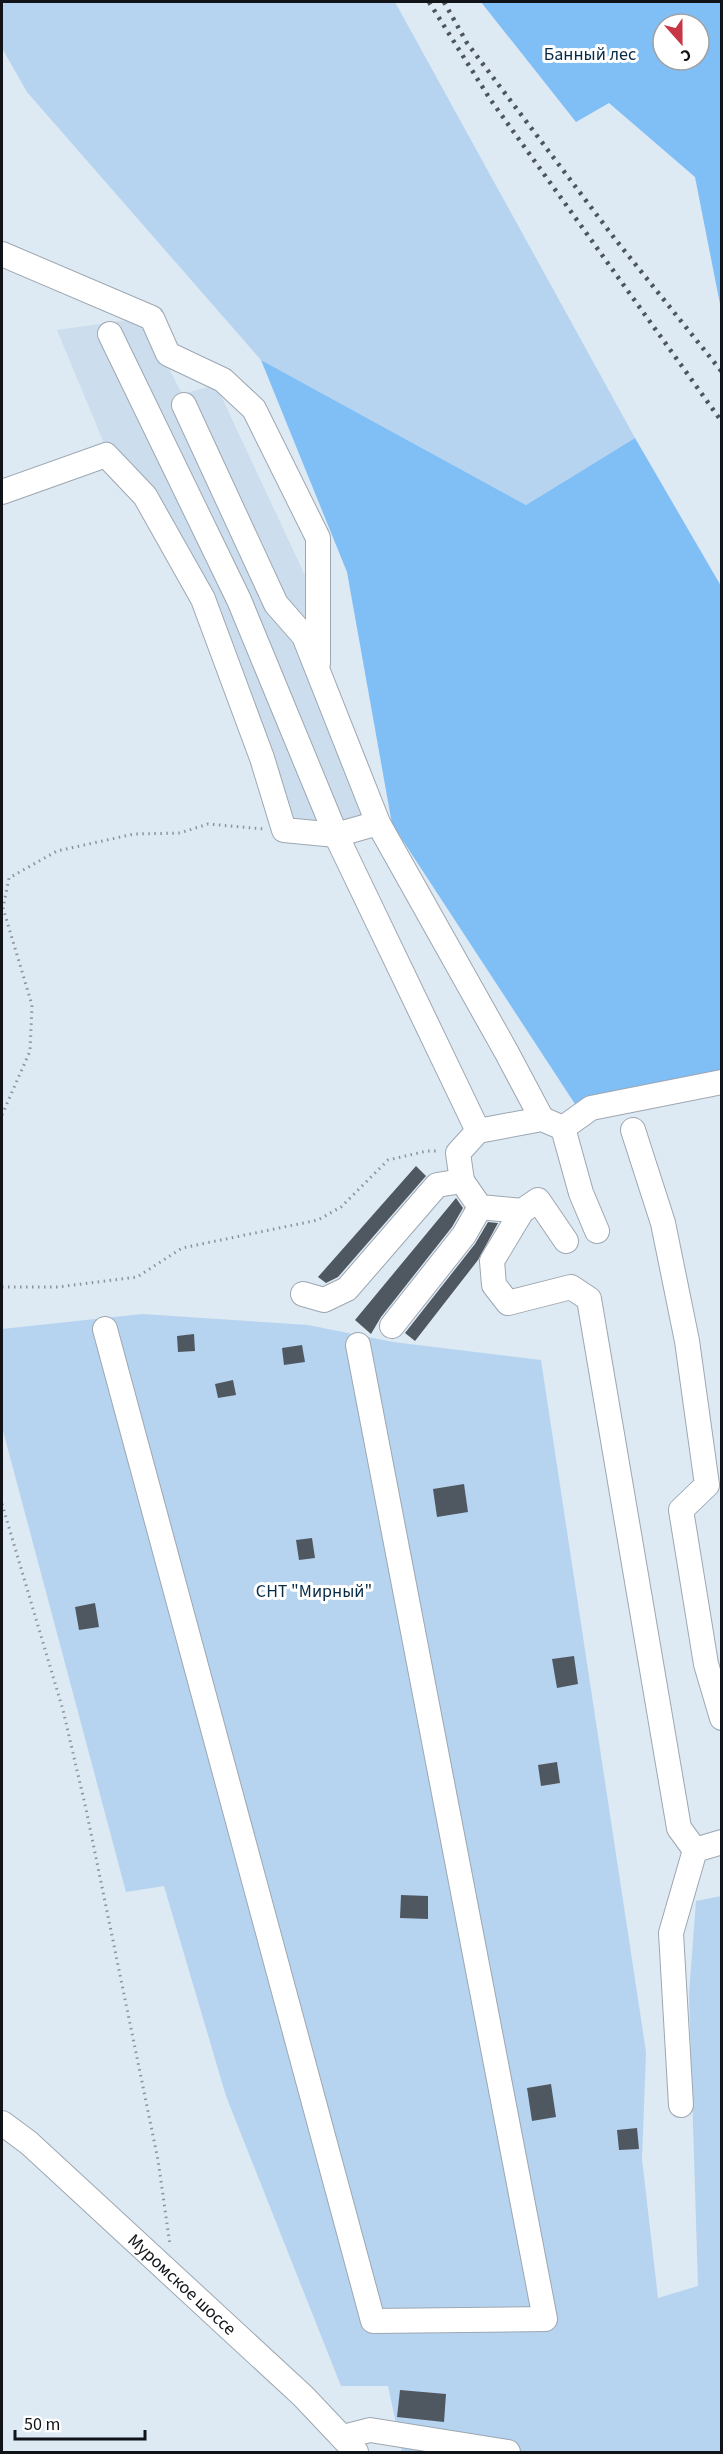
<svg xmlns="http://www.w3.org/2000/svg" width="723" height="2454" font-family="'Source Sans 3',sans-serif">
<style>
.built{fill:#ccdded}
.green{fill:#b6d4f0}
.forest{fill:#80bef6;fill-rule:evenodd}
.building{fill:#4f5861}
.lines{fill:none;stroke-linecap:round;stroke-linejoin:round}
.minor-casing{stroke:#9da7b1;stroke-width:26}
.path{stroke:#8b949c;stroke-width:3;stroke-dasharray:1.5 4.5;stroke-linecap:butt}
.minor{stroke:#fff;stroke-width:24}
.rail{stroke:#4e545a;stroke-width:4.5;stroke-dasharray:3 6;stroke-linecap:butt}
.labels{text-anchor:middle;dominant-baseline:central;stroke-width:6;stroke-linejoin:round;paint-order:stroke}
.park-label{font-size:18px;fill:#082b46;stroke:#fff}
.street-label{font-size:18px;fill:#101418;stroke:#fff}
</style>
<rect width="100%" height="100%" fill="#dde9f3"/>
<path class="built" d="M 143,318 L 182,394 L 216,385 L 309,584 L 303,627 L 366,816 L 340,829 L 292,821 L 209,596 L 106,448 L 57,330 Z"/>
<g class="green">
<path d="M 2,2 L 395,2 L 635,438 L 526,505 L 261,360 L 27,92 L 2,48 Z"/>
<path d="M 142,1314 L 308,1325 L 393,1342 L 541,1360 L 646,2052 L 642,2159 L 658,2298 L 698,2286 L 689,1994 L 696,1901 L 721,1896 L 721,2452 L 402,2452 L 388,2386 L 341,2386 L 226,2096 L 164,1886 L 126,1892 L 2,1427 L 2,1329 Z"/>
</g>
<g class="forest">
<path d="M 481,2 L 721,2 L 721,309 L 695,177 L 609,103 L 576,122 ZM 663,24 L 699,24 L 699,60 L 663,60 Z"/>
<path d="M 261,360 L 526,505 L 635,438 L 721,586 L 721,1075 L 575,1104 L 392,824 L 347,572 Z"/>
</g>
<g class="building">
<path d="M 416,1166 L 426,1176 L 338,1277 L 326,1283 L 318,1277 Z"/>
<path d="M 456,1198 L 463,1208 L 452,1227 L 381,1317 L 371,1334 L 355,1320 Z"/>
<path d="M 488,1222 L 498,1223 L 478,1260 L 415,1341 L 405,1333 L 475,1244 Z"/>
<path d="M 194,1334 L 195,1351 L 178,1352 L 177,1336 Z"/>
<path d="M 302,1345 L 305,1362 L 284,1365 L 282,1348 Z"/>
<path d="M 233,1380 L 236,1395 L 218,1398 L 215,1384 Z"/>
<path d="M 464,1484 L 468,1512 L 437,1517 L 433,1489 Z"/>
<path d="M 312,1538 L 315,1558 L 299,1560 L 296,1540 Z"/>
<path d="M 95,1603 L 99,1627 L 79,1630 L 75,1607 Z"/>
<path d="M 574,1656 L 578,1684 L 557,1688 L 552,1659 Z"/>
<path d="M 557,1762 L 560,1783 L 541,1786 L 538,1765 Z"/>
<path d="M 401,1895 L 428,1896 L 428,1919 L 400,1918 Z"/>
<path d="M 551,2084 L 556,2117 L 532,2121 L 527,2088 Z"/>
<path d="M 637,2128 L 639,2149 L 619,2150 L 617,2130 Z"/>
<path d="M 400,2390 L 446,2394 L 444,2422 L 397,2417 Z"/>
</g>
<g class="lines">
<defs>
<g id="minor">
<path d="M 2,254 L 152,318 L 168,354 L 223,380 L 254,409 L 318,538 L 318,663"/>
<path d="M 110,334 L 239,600 L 336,835 L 478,1131"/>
<path d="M 184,405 L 276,604 L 304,636 L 378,823 L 507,1053 L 542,1119"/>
<path d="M 2,492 L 106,455 L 145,496 L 203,599 L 262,758 L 284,830 L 336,835 L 378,823"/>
<path d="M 563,1128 L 591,1108 L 722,1082"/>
<path d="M 633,1130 L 663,1223 L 687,1341 L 707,1485 L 681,1510 L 706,1664 L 722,1718"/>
<path d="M 522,1211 L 538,1200 L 566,1241"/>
<path d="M 597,1231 L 581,1193 L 563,1128 L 542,1119 L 478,1131 L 458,1153 L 462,1181 L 480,1207 L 522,1211 L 492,1261 L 494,1285 L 508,1303 L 571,1287 L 589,1299 L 679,1828 L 695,1850"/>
<path d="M 303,1294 L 324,1300 L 347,1289 L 437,1185 L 462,1181"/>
<path d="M 392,1326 L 464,1235 L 480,1207"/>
<path d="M 105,1329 L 373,2321 L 545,2319 L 358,1345"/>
<path d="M 681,2105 L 671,1933 L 695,1850 L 722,1842"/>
<path id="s1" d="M 2,2123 L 29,2143 L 303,2396 L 356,2452"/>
<path d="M 343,2437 L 370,2430 L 508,2452"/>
</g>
</defs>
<use href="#minor" class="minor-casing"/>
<g class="path">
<path d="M 2,1115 L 30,1051 L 32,1005 L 3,908 L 9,878 L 57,851 L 134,834 L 180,833 L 208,824 L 264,829"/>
<path d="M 2,1287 L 58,1287 L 137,1277 L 182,1248 L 318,1220 L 341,1207 L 388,1160 L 427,1151 L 438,1151"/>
<path d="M 2,1504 L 63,1710 L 86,1809 L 158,2160 L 170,2245"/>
</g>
<use href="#minor" class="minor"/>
<g class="rail">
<path d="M 429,2 L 490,99 L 722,422"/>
<path d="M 444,2 L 467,43 L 615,239 L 722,372"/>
</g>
</g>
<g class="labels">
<g class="park-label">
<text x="590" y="54">Банный лес</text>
<text x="314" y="1591">СНТ "Мирный"</text>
</g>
<g class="street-label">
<text stroke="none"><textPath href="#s1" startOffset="242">Муромское шоссе</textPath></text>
</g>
</g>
<rect width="723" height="2454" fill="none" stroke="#101418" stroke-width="6"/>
<g transform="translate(681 42) rotate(159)"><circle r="28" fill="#ffffff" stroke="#9fa1a3" stroke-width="1.5"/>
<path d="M0-4.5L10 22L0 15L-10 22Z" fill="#c63646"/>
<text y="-9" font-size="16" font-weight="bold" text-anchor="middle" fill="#101418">С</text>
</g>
<path d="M15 2430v9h130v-9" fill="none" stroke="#101418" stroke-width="3"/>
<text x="24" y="2430" font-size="18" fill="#101418" stroke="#ffffff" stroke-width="4.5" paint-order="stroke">50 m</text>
</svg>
